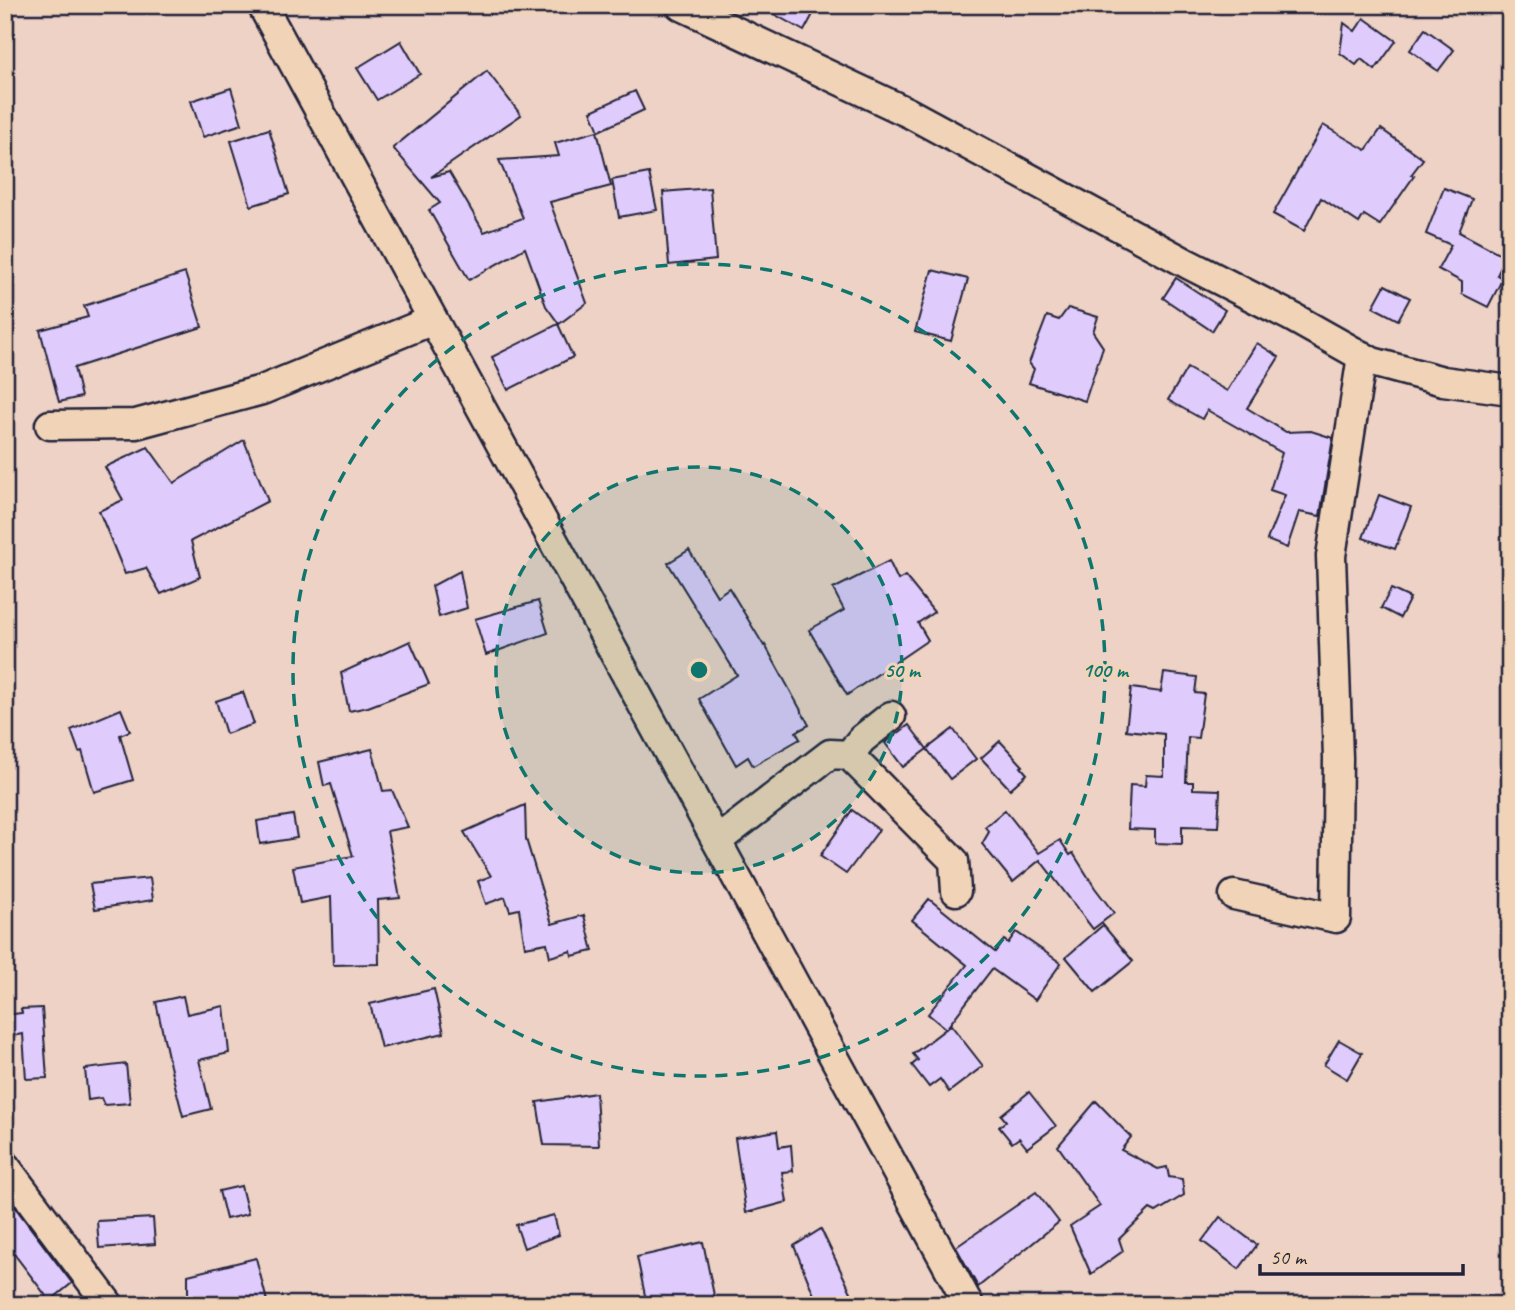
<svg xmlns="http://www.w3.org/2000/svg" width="1515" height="1310" font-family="Caveat,sans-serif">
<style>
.building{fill:#dfcbfc;stroke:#22223b;stroke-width:2}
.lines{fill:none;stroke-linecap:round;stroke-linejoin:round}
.street-casing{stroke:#22223b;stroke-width:33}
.street{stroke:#f1d4b7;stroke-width:28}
.ring{fill:none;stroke:#0f766e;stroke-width:3.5;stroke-dasharray:12 9}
.centre{fill:#0f766e;stroke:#f1d4b7;stroke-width:3.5}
.ring-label{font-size:21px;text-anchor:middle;font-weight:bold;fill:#0f766e;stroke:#f1d4b7;stroke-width:6;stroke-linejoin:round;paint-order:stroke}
</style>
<rect width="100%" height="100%" fill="#edd2c5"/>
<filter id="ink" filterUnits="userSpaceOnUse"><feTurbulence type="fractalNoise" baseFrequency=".0143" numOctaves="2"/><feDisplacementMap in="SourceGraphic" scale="14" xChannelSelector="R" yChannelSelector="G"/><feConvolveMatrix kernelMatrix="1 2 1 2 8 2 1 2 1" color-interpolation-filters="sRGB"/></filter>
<g filter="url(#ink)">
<g class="building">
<path d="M 758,5 L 818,5 L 804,31 Z"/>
<path d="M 1364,18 L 1396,41 L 1375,70 L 1361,59 L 1356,65 L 1340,53 L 1344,23 L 1355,31 Z"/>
<path d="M 1425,29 L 1454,50 L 1438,71 L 1410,50 Z"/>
<path d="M 401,41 L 420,74 L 377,100 L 357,68 Z"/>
<path d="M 487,71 L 521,115 L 431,177 L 449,172 L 484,232 L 523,218 L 499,160 L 559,156 L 555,143 L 597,131 L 611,186 L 550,202 L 587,303 L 559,324 L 546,306 L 525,248 L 469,280 L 429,210 L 440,203 L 393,148 Z"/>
<path d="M 231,88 L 242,124 L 203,137 L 191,101 Z"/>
<path d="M 635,91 L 644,110 L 599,131 L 591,111 Z"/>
<path d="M 1323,125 L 1366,150 L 1381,129 L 1423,159 L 1411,175 L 1414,176 L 1380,225 L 1364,215 L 1359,223 L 1321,198 L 1304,231 L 1273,214 Z"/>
<path d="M 269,129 L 289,194 L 251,206 L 231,141 Z"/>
<path d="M 649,173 L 657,210 L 619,217 L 612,180 Z"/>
<path d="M 710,188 L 716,260 L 669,265 L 663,192 Z"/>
<path d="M 1444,188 L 1472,199 L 1459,232 L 1506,257 L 1497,275 L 1503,278 L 1488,307 L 1462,294 L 1462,282 L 1438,269 L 1451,245 L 1426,234 Z"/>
<path d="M 932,270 L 968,279 L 951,341 L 915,332 Z"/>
<path d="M 185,273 L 202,327 L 74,368 L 81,397 L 59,402 L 40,330 L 88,317 L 84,306 Z"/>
<path d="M 1176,278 L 1225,310 L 1212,331 L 1163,298 Z"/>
<path d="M 1385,285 L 1410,298 L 1398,320 L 1373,307 Z"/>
<path d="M 1068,308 L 1098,317 L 1093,332 L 1103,347 L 1085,401 L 1029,383 L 1034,369 L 1029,363 L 1047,316 L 1059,320 Z"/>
<path d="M 558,324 L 573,357 L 508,390 L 492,357 Z"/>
<path d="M 1257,343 L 1279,357 L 1247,408 L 1286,432 L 1311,431 L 1333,438 L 1320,516 L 1299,512 L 1287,548 L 1267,540 L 1285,495 L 1270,490 L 1282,453 L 1207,410 L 1202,419 L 1168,400 L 1187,368 L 1227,391 Z"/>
<path d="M 244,440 L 268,501 L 191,541 L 200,577 L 161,594 L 146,568 L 125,574 L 99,511 L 123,500 L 105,467 L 148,447 L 174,483 Z"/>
<path d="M 1379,495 L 1411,507 L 1395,549 L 1363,538 Z"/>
<path d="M 689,550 L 717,596 L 729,588 L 764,646 L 765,645 L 809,725 L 796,732 L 800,739 L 753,766 L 748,757 L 736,765 L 699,699 L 737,675 L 668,563 Z"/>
<path d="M 889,561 L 898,580 L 905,576 L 934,612 L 918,623 L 928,640 L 847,695 L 809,630 L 844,610 L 833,589 Z"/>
<path d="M 460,571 L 467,608 L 439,617 L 432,586 Z"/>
<path d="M 1391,589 L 1410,598 L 1400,618 L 1381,608 Z"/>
<path d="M 538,601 L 548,633 L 486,655 L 475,619 Z"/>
<path d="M 410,641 L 429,684 L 368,707 L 349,711 L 341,673 Z"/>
<path d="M 1164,673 L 1197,677 L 1195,693 L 1204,694 L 1198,738 L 1188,737 L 1186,782 L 1193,782 L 1193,789 L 1220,790 L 1218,827 L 1182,826 L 1182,844 L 1155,843 L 1155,830 L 1128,829 L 1130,785 L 1145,786 L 1146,775 L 1164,776 L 1164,734 L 1126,730 L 1131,688 L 1161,692 Z"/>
<path d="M 243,692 L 254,724 L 226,734 L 216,701 Z"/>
<path d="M 121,709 L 130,731 L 120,735 L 133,780 L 94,792 L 82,751 L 79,752 L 71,730 Z"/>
<path d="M 909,725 L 927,749 L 903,767 L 885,743 Z"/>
<path d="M 953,729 L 976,759 L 950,779 L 927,749 Z"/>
<path d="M 1000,741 L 1023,766 L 1021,767 L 1027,774 L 1010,789 L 981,758 Z"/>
<path d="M 372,749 L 383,791 L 392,790 L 408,827 L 387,831 L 400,898 L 378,900 L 379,964 L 333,965 L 331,897 L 300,903 L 293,867 L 353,856 L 331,784 L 324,786 L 319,762 Z"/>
<path d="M 525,805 L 526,839 L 552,924 L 584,915 L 593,951 L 572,956 L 571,951 L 550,957 L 547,943 L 525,947 L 519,909 L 510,911 L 505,897 L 486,904 L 478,881 L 491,876 L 464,832 Z"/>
<path d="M 852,810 L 879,830 L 846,874 L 820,856 Z"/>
<path d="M 1005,810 L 1039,853 L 1060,840 L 1070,855 L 1073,853 L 1095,888 L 1114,913 L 1093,929 L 1040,860 L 1013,882 L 982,844 L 989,832 L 985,827 Z"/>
<path d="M 293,815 L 297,838 L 260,844 L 257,821 Z"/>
<path d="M 150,878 L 153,900 L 95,909 L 90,884 Z"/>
<path d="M 929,899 L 995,952 L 1004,940 L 1008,943 L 1016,932 L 1061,963 L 1035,1000 L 992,969 L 946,1029 L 928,1014 L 967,965 L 912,920 Z"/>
<path d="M 1103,925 L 1133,961 L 1095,992 L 1066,957 Z"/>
<path d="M 434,989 L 444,1033 L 381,1048 L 370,1004 Z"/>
<path d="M 183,996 L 187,1014 L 224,1006 L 229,1053 L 199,1060 L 211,1109 L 183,1116 L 170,1066 L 156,1002 Z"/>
<path d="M 42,1008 L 47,1078 L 26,1079 L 23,1034 L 5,1037 L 5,1015 L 22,1013 L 21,1009 Z"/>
<path d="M 951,1025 L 983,1066 L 949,1092 L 940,1079 L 929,1087 L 912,1065 L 918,1060 L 913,1054 Z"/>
<path d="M 1339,1040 L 1362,1053 L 1347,1079 L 1324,1065 Z"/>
<path d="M 126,1064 L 130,1103 L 104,1105 L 101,1098 L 88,1100 L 85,1069 Z"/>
<path d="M 1029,1092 L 1056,1126 L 1027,1148 L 1019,1138 L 1012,1143 L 999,1127 L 1006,1121 L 1001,1115 Z"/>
<path d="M 596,1093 L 599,1146 L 544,1145 L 537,1102 Z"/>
<path d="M 1096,1101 L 1131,1137 L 1121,1150 L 1158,1169 L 1167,1167 L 1169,1177 L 1182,1179 L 1184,1195 L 1156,1212 L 1150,1209 L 1119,1239 L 1123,1251 L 1091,1274 L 1070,1226 L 1100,1206 L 1058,1146 Z"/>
<path d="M 777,1131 L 779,1147 L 791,1145 L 793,1171 L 782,1172 L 787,1202 L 746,1213 L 735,1138 Z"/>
<path d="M 241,1186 L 248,1214 L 226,1219 L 219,1191 Z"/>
<path d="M 1036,1192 L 1059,1222 L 978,1287 L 956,1247 Z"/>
<path d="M 5,1194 L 72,1283 L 50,1301 L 5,1242 Z"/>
<path d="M 554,1215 L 559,1235 L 524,1248 L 516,1225 Z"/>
<path d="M 1220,1217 L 1257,1245 L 1239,1269 L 1202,1241 Z"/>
<path d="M 153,1218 L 155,1244 L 99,1248 L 97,1221 Z"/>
<path d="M 821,1229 L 857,1305 L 818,1305 L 794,1246 Z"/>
<path d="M 703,1242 L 716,1305 L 647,1305 L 637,1257 Z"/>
<path d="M 256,1258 L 268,1305 L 188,1305 L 188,1275 Z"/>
</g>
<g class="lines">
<defs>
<g id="street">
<path d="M 262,5 L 969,1305"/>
<path d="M 680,5 L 909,113 L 1188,264 L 1292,317 L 1372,362 L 1443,381 L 1510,390"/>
<path d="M 50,425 L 136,424 L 262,390 L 433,320"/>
<path d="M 849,755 L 954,861 L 956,891"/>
<path d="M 717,841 L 830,754 L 849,755 L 862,739 L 891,716"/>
<path d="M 1234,895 L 1336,918 L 1338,758 L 1331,556 L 1362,356"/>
<path d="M 5,1166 L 109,1305"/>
</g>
</defs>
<use href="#street" class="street-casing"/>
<use href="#street" class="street"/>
</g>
</g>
<circle cx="699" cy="670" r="203" fill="#0f766e" fill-opacity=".12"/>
<g class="ring">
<circle cx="699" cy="670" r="203"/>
<circle cx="699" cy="670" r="406"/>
</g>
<circle cx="699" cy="670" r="10" class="centre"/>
<g class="ring-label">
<text x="902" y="677">50 m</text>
<text x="1105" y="677">100 m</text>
</g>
<rect width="1515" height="1310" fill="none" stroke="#f1d4b7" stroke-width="28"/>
<rect x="14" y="14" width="1487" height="1282" fill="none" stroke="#22223b" stroke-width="2.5" filter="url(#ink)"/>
<path d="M1260 1264v10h203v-10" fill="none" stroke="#22223b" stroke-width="3.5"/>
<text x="1270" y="1264" font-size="21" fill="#22223b" stroke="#f1d4b7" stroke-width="5" paint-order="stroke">50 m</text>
</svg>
